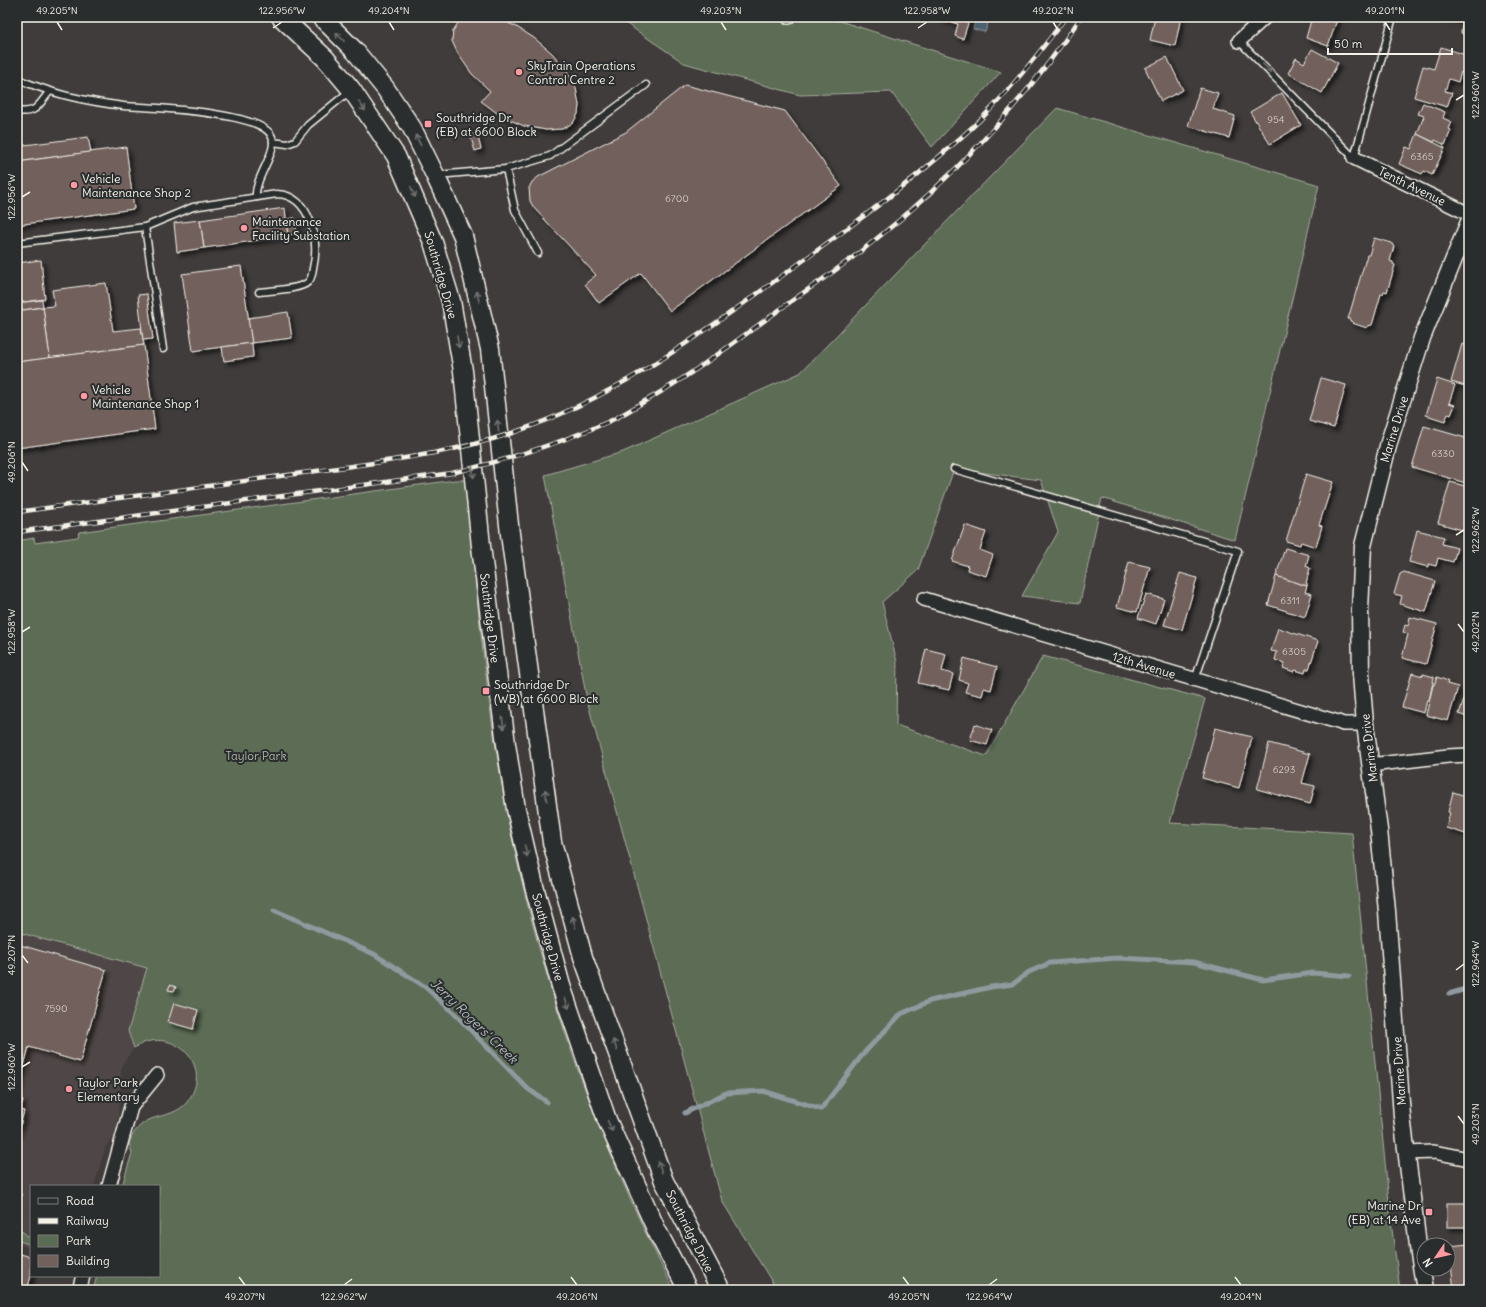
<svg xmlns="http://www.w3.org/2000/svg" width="1486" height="1307" font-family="Delius,sans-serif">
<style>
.built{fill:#4f4746}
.green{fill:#5b6c55;stroke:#a8ae9e}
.water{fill:#4c606f;stroke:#8f9a9f}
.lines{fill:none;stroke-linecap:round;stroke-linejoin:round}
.stream{stroke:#8f9a9f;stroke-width:5}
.building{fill:#72605c;stroke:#f4f1e8;filter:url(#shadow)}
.service-casing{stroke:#f4f1e8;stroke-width:9}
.minor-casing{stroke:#f4f1e8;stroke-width:16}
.tertiary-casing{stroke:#f4f1e8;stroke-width:19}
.secondary-casing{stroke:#f4f1e8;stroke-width:21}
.service{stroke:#2a2d2e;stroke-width:6}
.minor{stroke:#2a2d2e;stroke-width:13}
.tertiary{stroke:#2a2d2e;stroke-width:16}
.secondary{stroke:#2a2d2e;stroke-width:18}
.rail-casing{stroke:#f4f1e8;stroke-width:4.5}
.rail{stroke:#2a2d2e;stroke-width:3;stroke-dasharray:9;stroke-linecap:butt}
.oneway{stroke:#71726f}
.ticks{fill:none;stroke:#f4f1e8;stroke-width:1.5}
.poi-dot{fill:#ff9aa2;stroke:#2a2d2e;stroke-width:1.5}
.labels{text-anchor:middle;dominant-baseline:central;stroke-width:4;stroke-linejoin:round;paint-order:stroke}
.number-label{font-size:10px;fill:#d4cdc5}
.poi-label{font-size:12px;fill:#f4f1e8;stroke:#2a2d2e;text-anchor:start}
.street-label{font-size:12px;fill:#f4f1e8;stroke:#2a2d2e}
.park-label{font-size:12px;fill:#afb5a6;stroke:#2a2d2e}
.water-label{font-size:13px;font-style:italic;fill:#b1b7b8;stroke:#2a2d2e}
.neatline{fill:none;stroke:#f4f1e8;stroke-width:1.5}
.ticks-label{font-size:10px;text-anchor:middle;fill:#f4f1e8}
</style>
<defs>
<filter id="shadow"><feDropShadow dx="3.5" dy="3.5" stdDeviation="2" flood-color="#0009"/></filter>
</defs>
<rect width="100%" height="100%" fill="#403c3c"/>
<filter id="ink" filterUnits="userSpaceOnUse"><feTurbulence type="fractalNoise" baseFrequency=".025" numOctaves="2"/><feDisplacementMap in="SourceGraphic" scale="8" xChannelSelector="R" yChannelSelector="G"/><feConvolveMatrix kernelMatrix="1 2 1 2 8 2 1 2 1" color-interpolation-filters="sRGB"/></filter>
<g filter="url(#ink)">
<path class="built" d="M 17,932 L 147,968 L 128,1031 L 134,1048 L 123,1063 L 121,1071 L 120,1096 L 117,1126 L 113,1138 L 105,1148 L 94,1186 L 31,1186 L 31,1249 L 17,1244 Z"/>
<g class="green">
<path d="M 612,17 L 802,17 L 840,21 L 1001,72 L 932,147 L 891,92 L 800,95 L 684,63 L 621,20 Z"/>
<path d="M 1057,108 L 1319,185 L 1235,540 L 1102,498 L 1080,603 L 1022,596 L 1058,532 L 1041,480 L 954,469 L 918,570 L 882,602 L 897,662 L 896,725 L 986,756 L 1043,656 L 1205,699 L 1170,823 L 1352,833 L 1391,1222 L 1400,1290 L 777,1290 L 722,1201 L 587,700 L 545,475 L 623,452 L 800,373 Z"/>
<path d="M 455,480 L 465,480 C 477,596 487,713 510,828 C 543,989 599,1145 674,1290 L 93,1290 L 97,1276 L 159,1276 L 159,1186 L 122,1186 L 132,1153 L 129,1143 C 143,1106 173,1125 190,1098 C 213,1061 169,1024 134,1048 L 128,1031 L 147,968 L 17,932 L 17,541 L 34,538 L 35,543 L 78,537 L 79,532 Z"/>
<path d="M 17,1193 L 22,1194 L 17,1220 Z"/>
<path d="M 17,1227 L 31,1239 L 31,1245 L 17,1240 Z"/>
</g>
<path class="water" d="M 976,17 L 990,17 L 985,32 L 973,29 Z"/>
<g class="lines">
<g class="stream">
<path d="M 274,910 L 374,954 L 424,986 L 451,1010 L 528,1089 L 547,1102"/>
<path d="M 1449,994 L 1469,988"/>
<path d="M 685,1113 L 726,1093 L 763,1091 L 821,1109 L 863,1054 L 901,1014 L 930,1001 L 991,987 L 1013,984 L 1029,972 L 1050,963 L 1118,958 L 1194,962 L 1263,980 L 1313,973 L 1349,976"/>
</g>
</g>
<g class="building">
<path d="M 464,17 L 495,17 L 515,26 L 534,38 L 552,53 L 566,69 L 576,88 L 579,105 L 578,114 L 573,123 L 562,129 L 546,130 L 524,126 L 501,116 L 481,101 L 490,91 L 472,74 L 458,54 L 452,41 L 453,31 L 458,23 Z"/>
<path d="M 942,17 L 970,17 L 963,39 L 955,36 L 958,24 L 941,19 Z"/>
<path d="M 1155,17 L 1181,17 L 1175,46 L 1150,40 Z"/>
<path d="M 1312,17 L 1338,17 L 1328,46 L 1306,38 Z"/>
<path d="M 1445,17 L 1469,17 L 1469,39 L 1467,39 L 1468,35 L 1461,33 L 1463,21 Z"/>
<path d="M 1441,47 L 1469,56 L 1469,75 L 1461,72 L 1458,82 L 1449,79 L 1445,91 L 1452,93 L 1447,107 L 1414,97 L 1423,66 L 1434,69 Z"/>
<path d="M 1312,49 L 1338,63 L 1322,93 L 1288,73 L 1296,58 L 1304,63 Z"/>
<path d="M 1167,57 L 1183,90 L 1161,101 L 1145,68 Z"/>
<path d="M 685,85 L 785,111 L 841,186 L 670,311 L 641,273 L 599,303 L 585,284 L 596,275 L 534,208 L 530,201 L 529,188 L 532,182 L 538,177 L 626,132 Z"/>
<path d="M 1200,88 L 1218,93 L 1213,109 L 1235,116 L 1229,138 L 1188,126 Z"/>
<path d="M 1282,93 L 1301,125 L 1270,144 L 1250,112 Z"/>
<path d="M 1423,103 L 1445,112 L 1443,118 L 1452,122 L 1449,129 L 1451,130 L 1445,145 L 1435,140 L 1434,142 L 1417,134 L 1424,116 L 1418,114 Z"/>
<path d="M 477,133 L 481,149 L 475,151 L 470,135 Z"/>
<path d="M 1417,134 L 1445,148 L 1432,175 L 1424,171 L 1422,174 L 1399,164 L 1406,147 L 1411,149 Z"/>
<path d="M 88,137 L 91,152 L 17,162 L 17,146 Z"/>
<path d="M 126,147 L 134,209 L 17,225 L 17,162 Z"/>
<path d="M 285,208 L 288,236 L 204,248 L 200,220 Z"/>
<path d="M 295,218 L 297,234 L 288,235 L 286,219 Z"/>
<path d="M 200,220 L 204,248 L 177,252 L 174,223 Z"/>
<path d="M 1374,238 L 1392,243 L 1392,245 L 1394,246 L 1390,261 L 1393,262 L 1393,264 L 1395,265 L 1387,292 L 1384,291 L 1383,294 L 1381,294 L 1372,325 L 1368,326 L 1367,328 L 1352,323 L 1353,322 L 1350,321 L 1351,319 L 1348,319 L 1367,255 L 1369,255 Z"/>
<path d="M 41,260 L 45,299 L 17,303 L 17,263 Z"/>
<path d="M 241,266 L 252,343 L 193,351 L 182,274 Z"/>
<path d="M 106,283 L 113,331 L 141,328 L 144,345 L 50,358 L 43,307 L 55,306 L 52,290 Z"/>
<path d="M 147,294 L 153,339 L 143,340 L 138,295 Z"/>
<path d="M 42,300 L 43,307 L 17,311 L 17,303 Z"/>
<path d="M 43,307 L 50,358 L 17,362 L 17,311 Z"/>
<path d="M 288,312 L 292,338 L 252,343 L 248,318 Z"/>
<path d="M 252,343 L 253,357 L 224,361 L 222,347 Z"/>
<path d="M 1462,344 L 1469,346 L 1469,387 L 1451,382 Z"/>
<path d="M 144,345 L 155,429 L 17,448 L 17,362 Z"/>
<path d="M 1321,378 L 1346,385 L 1334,428 L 1309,421 Z"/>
<path d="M 1437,379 L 1455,385 L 1449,403 L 1455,405 L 1451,415 L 1448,414 L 1445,421 L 1426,415 Z"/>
<path d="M 1424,426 L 1469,439 L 1469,484 L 1412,467 Z"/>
<path d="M 1306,474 L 1333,482 L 1319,525 L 1322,526 L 1316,547 L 1301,542 L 1300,545 L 1286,541 Z"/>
<path d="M 1450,482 L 1469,487 L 1469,532 L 1438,523 Z"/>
<path d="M 965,525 L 986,532 L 980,550 L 993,555 L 986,576 L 967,570 L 968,566 L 952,561 Z"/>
<path d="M 1417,530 L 1444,537 L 1442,544 L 1457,548 L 1453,562 L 1438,558 L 1436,566 L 1428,564 L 1428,567 L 1409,562 Z"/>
<path d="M 1285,548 L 1309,555 L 1306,566 L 1310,568 L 1306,583 L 1307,583 L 1307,586 L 1276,576 Z"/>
<path d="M 1129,562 L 1150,567 L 1137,612 L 1117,607 Z"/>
<path d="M 1404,572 L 1435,581 L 1426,612 L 1400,604 L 1402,596 L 1394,594 L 1400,574 Z"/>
<path d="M 1180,573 L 1197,578 L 1182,630 L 1164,625 Z"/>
<path d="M 1276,576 L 1307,586 L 1305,592 L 1312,594 L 1305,617 L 1268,605 Z"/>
<path d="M 1146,594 L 1164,599 L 1156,624 L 1138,618 Z"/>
<path d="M 1410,617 L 1437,624 L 1426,664 L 1402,658 L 1408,634 L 1403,632 L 1405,625 L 1408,626 Z"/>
<path d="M 1278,628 L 1318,641 L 1309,669 L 1306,669 L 1305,673 L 1295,670 L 1294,672 L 1283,668 L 1285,663 L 1275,660 L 1277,652 L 1271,651 Z"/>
<path d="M 926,649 L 946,654 L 942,671 L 953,674 L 949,690 L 918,683 Z"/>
<path d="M 964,658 L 997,667 L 991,690 L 984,688 L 982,696 L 965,692 L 968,683 L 959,680 Z"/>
<path d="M 1412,673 L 1423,676 L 1423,674 L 1434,677 L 1429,701 L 1427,700 L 1424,713 L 1402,707 Z"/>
<path d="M 1437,677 L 1448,681 L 1447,684 L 1458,687 L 1448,721 L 1426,715 L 1433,685 L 1434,685 Z"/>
<path d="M 1465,696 L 1469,698 L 1469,718 L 1459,714 Z"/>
<path d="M 975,724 L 992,730 L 987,745 L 970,740 Z"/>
<path d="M 1215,728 L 1252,737 L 1239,788 L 1202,778 Z"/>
<path d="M 1269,743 L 1310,754 L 1302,783 L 1315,786 L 1310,804 L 1257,789 Z"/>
<path d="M 1453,792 L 1469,797 L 1469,835 L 1446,828 L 1450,813 L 1448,812 Z"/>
<path d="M 17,944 L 106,970 L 80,1062 L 29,1047 L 17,1092 Z"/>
<path d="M 170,985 L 176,987 L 174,991 L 168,990 Z"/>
<path d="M 174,1003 L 198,1010 L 193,1029 L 168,1022 Z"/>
<path d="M 17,1098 L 23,1100 L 20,1110 L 24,1111 L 17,1137 Z"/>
<rect x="1447" y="1203" width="22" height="24"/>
<path d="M 1469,1244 L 1469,1283 L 1465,1283 L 1466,1290 L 1454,1290 L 1449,1246 Z"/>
<path d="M 17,1253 L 31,1257 L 31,1276 L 27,1290 L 17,1289 Z"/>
</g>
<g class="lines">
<defs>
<g id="service">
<path d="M 1239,41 L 1354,158"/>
<path d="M 17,79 C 35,86 53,93 72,97 C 89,101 107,104 124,106 C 150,108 263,111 272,137 C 278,152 254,178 256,197"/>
<path d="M 17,111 C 37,114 38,105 50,91"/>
<path d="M 273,142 L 287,144 L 295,141 L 308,125 L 351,90"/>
<path d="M 1354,158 L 1393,17"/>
<path d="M 506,169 L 515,210 L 538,253"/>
<path d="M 437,175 L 506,169 L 550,156 L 646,85"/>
<path d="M 145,227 L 163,349"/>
<path d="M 17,243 L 145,227 L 193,207 L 277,194 C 311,195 320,242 313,268 C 312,273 312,279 308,282 C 300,290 271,290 259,292"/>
<path d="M 954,469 L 1238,551 L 1195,680"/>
</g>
<g id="minor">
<path d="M 788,17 L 789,17"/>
<path d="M 1239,41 L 1265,17"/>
<path d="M 1354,158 L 1469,214"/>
<path d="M 924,599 L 1338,722 L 1343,724 L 1365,724"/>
<path d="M 1370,765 L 1448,756 L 1469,755"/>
<path d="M 1406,1153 L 1434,1152 L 1469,1159"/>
<path d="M 109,1186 L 131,1107 L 157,1075"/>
<path d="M 79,1290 L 83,1276"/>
</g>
<path id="tertiary" d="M 1425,1290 L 1419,1254 L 1402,1116 L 1387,911 L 1379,830 L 1365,724 L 1361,674 L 1360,610 L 1363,546 L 1389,442 L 1422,338 L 1469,222"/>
<g id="secondary">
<path d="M 281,17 L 325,58 L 351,89 L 396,156 L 433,242 L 451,301 L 463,371 L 481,546 L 506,744 L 516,809 L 534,886 L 561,986 L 607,1120 L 657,1231 L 688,1290"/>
<path d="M 321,17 L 355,51 L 385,88 L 412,128 L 435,175 L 463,236 L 490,349 L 510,534 L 552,842 L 583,957 L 664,1181 L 721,1290"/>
</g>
</defs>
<use href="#service" class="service-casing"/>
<use href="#minor" class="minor-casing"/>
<use href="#tertiary" class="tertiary-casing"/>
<use href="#secondary" class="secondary-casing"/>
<use href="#service" class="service"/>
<use href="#minor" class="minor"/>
<use href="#tertiary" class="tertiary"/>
<use href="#secondary" class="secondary"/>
<defs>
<g id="rail">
<path d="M 17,512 C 115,498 213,486 310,472 C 378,462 446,455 512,433 C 608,401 690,342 772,283 C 844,231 917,180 981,119 C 1012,88 1040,52 1066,17"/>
<path d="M 17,532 L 452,473 C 506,460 559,444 610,421 C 622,415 634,408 645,401 C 695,373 740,338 786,305 C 814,285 843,266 870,244 C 950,182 1025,101 1081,17"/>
</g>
</defs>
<use href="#rail" class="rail-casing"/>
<use href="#rail" class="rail"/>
</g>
<defs><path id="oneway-shaft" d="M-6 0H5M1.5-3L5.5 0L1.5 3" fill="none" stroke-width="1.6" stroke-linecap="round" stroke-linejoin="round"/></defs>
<g class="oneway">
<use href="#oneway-shaft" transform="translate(340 37) rotate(-135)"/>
<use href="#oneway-shaft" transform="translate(1267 68) rotate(46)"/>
<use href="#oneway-shaft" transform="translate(362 106) rotate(56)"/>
<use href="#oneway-shaft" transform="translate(418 140) rotate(-117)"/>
<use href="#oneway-shaft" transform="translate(413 192) rotate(67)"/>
<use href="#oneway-shaft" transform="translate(478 297) rotate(-103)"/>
<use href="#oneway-shaft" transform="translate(458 342) rotate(80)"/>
<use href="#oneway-shaft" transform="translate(498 426) rotate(-96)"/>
<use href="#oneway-shaft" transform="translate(473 472) rotate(84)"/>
<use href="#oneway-shaft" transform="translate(503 723) rotate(83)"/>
<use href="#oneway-shaft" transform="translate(546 795) rotate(-98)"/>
<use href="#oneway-shaft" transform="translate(526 851) rotate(77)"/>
<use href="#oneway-shaft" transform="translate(574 922) rotate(-105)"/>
<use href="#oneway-shaft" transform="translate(567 1003) rotate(71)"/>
<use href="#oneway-shaft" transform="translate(615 1045) rotate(-110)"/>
<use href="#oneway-shaft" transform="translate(610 1126) rotate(65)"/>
<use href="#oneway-shaft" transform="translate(660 1167) rotate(-110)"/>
</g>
</g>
<path class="ticks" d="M 57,22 L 62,30M 389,22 L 394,30M 721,22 L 726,30M 1053,22 L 1058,30M 1385,22 L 1390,30M 273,28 L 282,22M 918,28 L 927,22M 1456,100 L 1464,95M 22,197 L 30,192M 22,462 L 28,471M 1456,535 L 1464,530M 1458,624 L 1464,632M 22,632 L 30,627M 22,955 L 28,963M 1456,970 L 1464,964M 22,1067 L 30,1062M 1458,1116 L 1464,1124M 239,1277 L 245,1285M 571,1277 L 577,1285M 903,1277 L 909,1285M 1235,1277 L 1241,1285M 344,1285 L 352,1279M 989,1285 L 997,1279"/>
<g class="poi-dot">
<circle cx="519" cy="72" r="4"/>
<rect x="424" y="120" width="8" height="8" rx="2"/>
<circle cx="74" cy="185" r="4"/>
<circle cx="244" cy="228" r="4"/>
<circle cx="84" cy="396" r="4"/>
<rect x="482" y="687" width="8" height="8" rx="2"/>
<circle cx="69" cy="1089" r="4"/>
<rect x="1425" y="1208" width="8" height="8" rx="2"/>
</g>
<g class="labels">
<g class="number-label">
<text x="1276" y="119">954</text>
<text x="1422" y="156">6365</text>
<text x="677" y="198">6700</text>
<text x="1443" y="453">6330</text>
<text x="1290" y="600">6311</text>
<text x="1294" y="651">6305</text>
<text x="1284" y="769">6293</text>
<text x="56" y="1008">7590</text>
</g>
<g class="poi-label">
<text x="527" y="65">SkyTrain Operations<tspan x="527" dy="14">Control Centre 2</tspan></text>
<text x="436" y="117">Southridge Dr<tspan x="436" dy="14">(EB) at 6600 Block</tspan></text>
<text x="82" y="178">Vehicle<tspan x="82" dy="14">Maintenance Shop 2</tspan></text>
<text x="252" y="221">Maintenance<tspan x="252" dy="14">Facility Substation</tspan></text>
<text x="92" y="389">Vehicle<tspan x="92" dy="14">Maintenance Shop 1</tspan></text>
<text x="494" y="684">Southridge Dr<tspan x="494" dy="14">(WB) at 6600 Block</tspan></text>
<text x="77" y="1082">Taylor Park<tspan x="77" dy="14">Elementary</tspan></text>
<text x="1421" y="1205" text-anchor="end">Marine Dr<tspan x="1421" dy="14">(EB) at 14 Ave</tspan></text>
</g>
<g class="street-label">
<text transform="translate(1412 186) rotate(26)">Tenth Avenue</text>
<text transform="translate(441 275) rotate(74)">Southridge Drive</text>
<text transform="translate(1394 429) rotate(-73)">Marine Drive</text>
<text transform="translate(490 618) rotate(83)">Southridge Drive</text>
<text transform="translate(1144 665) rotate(17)">12th Avenue</text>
<text transform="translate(1369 748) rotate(-97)">Marine Drive</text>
<text transform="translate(548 937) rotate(75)">Southridge Drive</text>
<text transform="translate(1399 1071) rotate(-94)">Marine Drive</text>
<text transform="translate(690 1231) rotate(63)">Southridge Drive</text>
</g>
<g class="park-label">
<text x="256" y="755">Taylor Park</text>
</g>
<g class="water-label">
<text transform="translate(474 1021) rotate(44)">Jerry Rogers' Creek</text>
</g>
</g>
<rect width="1486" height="1307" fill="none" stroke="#2a2d2e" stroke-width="44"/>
<rect x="30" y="1185" width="130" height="92" fill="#2a2d2e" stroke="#7b7b78"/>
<rect x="38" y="1198" width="20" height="6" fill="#2a2d2e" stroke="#7b7b78"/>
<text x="66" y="1205" font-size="12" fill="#f4f1e8">Road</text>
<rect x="38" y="1218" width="20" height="6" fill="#f4f1e8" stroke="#7b7b78"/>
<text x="66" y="1225" font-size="12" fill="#f4f1e8">Railway</text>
<rect x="38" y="1235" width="20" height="12" fill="#5b6c55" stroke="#7b7b78"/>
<text x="66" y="1245" font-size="12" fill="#f4f1e8">Park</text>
<rect x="38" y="1255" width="20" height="12" fill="#72605c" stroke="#7b7b78"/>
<text x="66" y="1265" font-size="12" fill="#f4f1e8">Building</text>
<g transform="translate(1436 1257) rotate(236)"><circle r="19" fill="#2a2d2e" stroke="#7b7b78"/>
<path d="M0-3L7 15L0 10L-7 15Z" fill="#ff9aa2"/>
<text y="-6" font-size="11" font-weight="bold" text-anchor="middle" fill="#f4f1e8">N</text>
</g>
<path d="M1328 48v6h124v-6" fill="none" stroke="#f4f1e8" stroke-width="2"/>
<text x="1334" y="48" font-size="12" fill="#f4f1e8" stroke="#2a2d2e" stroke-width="3" paint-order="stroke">50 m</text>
<rect x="22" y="22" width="1442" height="1263" class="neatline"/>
<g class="ticks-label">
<text x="57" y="14">49.205°N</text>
<text x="282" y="14">122.956°W</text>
<text x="389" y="14">49.204°N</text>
<text x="721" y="14">49.203°N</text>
<text x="927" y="14">122.958°W</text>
<text x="1053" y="14">49.202°N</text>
<text x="1385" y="14">49.201°N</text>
<text transform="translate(1475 95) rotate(-90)" y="4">122.960°W</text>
<text transform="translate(11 197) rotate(-90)" y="4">122.956°W</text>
<text transform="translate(11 462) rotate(-90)" y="4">49.206°N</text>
<text transform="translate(1475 530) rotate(-90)" y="4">122.962°W</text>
<text transform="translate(1475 632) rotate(-90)" y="4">49.202°N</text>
<text transform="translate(11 632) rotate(-90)" y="4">122.958°W</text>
<text transform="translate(11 955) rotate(-90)" y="4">49.207°N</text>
<text transform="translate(1475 964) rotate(-90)" y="4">122.964°W</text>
<text transform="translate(11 1067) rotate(-90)" y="4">122.960°W</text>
<text transform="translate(1475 1124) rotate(-90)" y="4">49.203°N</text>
<text x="245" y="1300">49.207°N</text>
<text x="344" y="1300">122.962°W</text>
<text x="577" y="1300">49.206°N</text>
<text x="909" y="1300">49.205°N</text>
<text x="989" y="1300">122.964°W</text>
<text x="1241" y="1300">49.204°N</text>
</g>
</svg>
